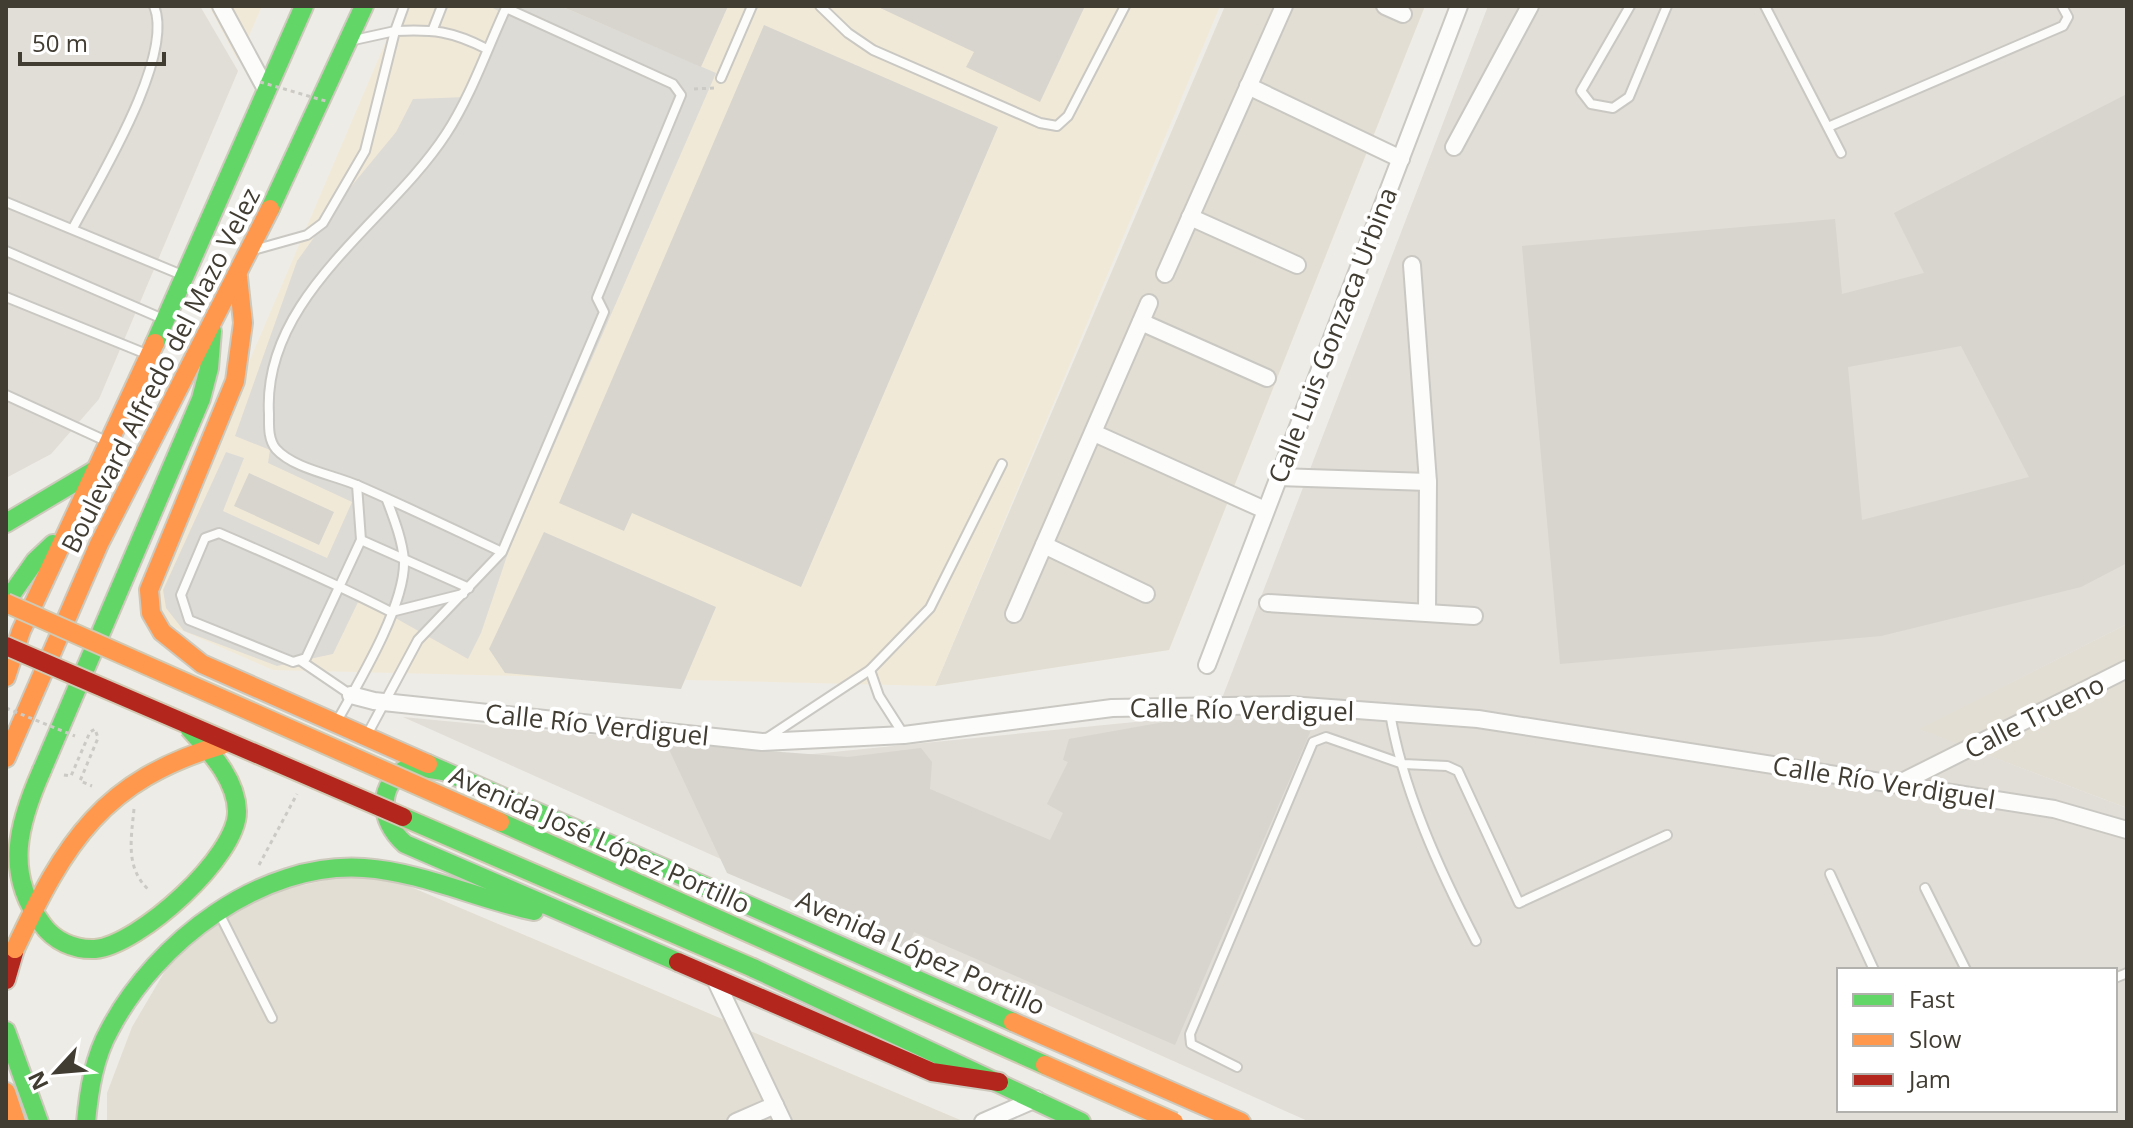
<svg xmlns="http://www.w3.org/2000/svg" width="2133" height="1128" font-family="'Open Sans',sans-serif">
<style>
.residential{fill:#e2ded3}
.commercial{fill:#f1e9d8}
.industrial{fill:#e1ddd7;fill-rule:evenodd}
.parking{fill:#dddbd6}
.building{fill:#d7d5ce;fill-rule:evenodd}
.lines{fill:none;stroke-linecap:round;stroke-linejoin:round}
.lane-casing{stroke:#cac8c2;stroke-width:12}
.street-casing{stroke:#cac8c2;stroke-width:20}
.fast-casing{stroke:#cdc9bd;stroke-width:22}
.slow-casing{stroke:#cdc9bd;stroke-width:22}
.jam-casing{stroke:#cdc9bd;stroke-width:22}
.path{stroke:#cccac5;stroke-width:3;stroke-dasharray:4 4;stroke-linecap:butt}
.lane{stroke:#fcfcfb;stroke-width:8}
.street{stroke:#fcfcfb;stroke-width:16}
.fast{stroke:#63d668;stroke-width:18}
.slow{stroke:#ff974d;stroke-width:18}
.jam{stroke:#b3261e;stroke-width:18}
.fast-bridge-casing{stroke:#d0c9b3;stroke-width:22;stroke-linecap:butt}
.slow-bridge-casing{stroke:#d0c9b3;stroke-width:22;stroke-linecap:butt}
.jam-bridge-casing{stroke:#d0c9b3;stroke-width:22;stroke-linecap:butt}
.path-bridge{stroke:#cccac5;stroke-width:3;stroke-dasharray:4 4;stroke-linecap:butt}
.fast-bridge{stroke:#63d668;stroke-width:18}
.slow-bridge{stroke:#ff974d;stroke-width:18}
.jam-bridge{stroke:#b3261e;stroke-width:18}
.labels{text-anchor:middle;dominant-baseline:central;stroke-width:8;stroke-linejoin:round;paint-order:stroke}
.street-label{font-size:26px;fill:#423d33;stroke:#fff}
</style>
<rect width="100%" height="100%" fill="#eeece6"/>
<g class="residential">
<path d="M 1225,6 L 1425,6 L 1169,650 L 935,686 Z"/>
<path d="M 2127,624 L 2127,808 L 1918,729 Z"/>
<path d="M 371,870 L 965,1122 L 107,1122 L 107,1093 L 132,1027 L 172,959 L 255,896 Z"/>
</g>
<g class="commercial">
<path d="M 209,6 L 262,6 L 238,61 Z"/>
<path d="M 401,6 L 1220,6 L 935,686 L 273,670 L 142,613 Z"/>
</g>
<g class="industrial">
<path d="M 6,6 L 200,6 L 238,71 L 99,399 L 51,454 L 6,478 Z"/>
<path d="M 1488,6 L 2127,6 L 2127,624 L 1919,729 L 2127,808 L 2127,1122 L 1310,1122 L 403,717 L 803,755 L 1216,714 ZM 1839,970 L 2115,970 L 2115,1110 L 1839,1110 Z"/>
</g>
<path class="parking" d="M 489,6 L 561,6 L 716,73 L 510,547 L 481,633 L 468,659 L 360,598 L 333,654 L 277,666 L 184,631 L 166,608 L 163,590 L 226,452 L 244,458 L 223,511 L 327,558 L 352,502 L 268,463 L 270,450 L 235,436 L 297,261 L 349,189 L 396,132 L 413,99 L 466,97 L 508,16 Z"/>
<g class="building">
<path d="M 561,6 L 728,6 L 701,67 Z"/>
<path d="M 876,6 L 1085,6 L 1040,102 L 966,67 L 974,52 Z"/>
<path d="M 764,25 L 998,127 L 801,587 L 632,513 L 624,531 L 559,503 Z"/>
<path d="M 2127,94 L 2127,563 L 2081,587 L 1881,636 L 1560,664 L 1522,246 L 1835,219 L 1842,294 L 1924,273 L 1894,213 ZM 1961,346 L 2029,477 L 1862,520 L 1848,367 Z"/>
<path d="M 249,473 L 334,512 L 319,545 L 234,506 Z"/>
<path d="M 544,532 L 716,607 L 681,689 L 505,673 L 489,649 Z"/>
<path d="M 1187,718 L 1314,723 L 1175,1045 L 914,932 L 906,949 L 727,873 L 666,743 L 848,757 L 921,748 L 932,762 L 930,789 L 1050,840 L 1063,813 L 1047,804 L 1068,762 L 1063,760 L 1069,739 Z"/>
</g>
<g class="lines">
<defs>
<g id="lane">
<path d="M 820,6 L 848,33 L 873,50 L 1040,123 L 1057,126 L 1068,116 L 1125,6"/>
<path d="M 1630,6 L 1581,91 L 1591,104 L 1613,108 L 1629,97 L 1667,6"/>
<path d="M 1765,6 L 1841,153"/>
<path d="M 433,29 L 442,6"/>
<path d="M 354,40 L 395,31 L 404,6"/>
<path d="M 721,78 L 752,6"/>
<path d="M 1828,127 L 2063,26 L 2068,17 L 2062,6"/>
<path d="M 6,202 L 182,275"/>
<path d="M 73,228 C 98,181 175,56 154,6"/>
<path d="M 257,249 L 307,235 L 323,223 L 365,151 L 395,31 C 433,29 452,31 487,49"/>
<path d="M 6,251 L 163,319"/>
<path d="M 6,297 L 144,353"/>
<path d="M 6,395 L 106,441"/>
<path d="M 357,485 L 361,540 L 306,658 L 293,662 L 189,620 L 181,595 L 205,538 L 219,533 C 277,558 334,583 391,612 L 463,594"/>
<path d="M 361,540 L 469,588"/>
<path d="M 301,661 L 351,695"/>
<path d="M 870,670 L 879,696 L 904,735"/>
<path d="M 1390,713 C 1403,791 1440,871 1476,941"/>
<path d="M 337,721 C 359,682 406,604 404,560 C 402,539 394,519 387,500"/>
<path d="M 368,733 L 418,640 L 502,552 L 604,312 L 597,298 L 681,95 L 673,84 L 506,8 C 487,49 471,96 446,134 C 389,222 262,296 269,414 C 269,426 268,439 276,449 C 294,469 335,475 359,486 C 407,507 455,530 502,552"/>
<path d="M 767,738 L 870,670 L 930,608 L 1002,464"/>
<path d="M 1830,874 L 1874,970"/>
<path d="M 1925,888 L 1966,970"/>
<path d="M 220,915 L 272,1018"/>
<path d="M 2115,978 L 2127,973"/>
<path d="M 1237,1067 L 1191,1044 L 1190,1034 L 1313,742 L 1326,737 L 1403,764 L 1447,766 L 1458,771 L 1519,903 L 1667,835"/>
</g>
<g id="street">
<path d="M 221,6 L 267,91"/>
<path d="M 1385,6 L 1403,14"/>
<path d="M 1248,86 L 1401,159"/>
<path d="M 1454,147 L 1530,6"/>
<path d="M 1190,217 L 1297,265"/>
<path d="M 1412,265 L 1428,482 L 1427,612"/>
<path d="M 1165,274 L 1284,6"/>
<path d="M 1141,322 L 1267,378"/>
<path d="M 1094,433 L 1265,510"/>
<path d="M 1278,477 L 1428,482"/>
<path d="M 1044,545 L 1146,594"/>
<path d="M 1268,603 L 1474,616"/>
<path d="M 1014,614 L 1149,303"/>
<path d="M 1207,665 L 1459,6"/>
<path d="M 351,695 L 374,701 L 762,742 L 904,735 L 1112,708 L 1290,705 L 1478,719 L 2054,809 L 2127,830"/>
<path d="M 1898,784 L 2127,669"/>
<path d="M 715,979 L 783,1122"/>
<path d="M 736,1122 L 775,1105"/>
<path d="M 983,1122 L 1036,1099"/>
</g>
<g id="fast">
<path d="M 270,209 L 364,6"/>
<path d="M 155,343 L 304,6"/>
<path d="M 6,523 L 97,469"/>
<path d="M 6,602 L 35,561 L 53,544"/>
<path d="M 428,764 L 1013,1022"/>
<path d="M 42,770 L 201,399 L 209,368 L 212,331"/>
<path d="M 443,771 L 411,766 C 376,783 378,820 405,844 L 678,962"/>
<path d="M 753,968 L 1081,1122"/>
<path d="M 6,1031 L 39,1122"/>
<path d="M 86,1122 C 89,1090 94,1057 110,1029 C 156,942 261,861 364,868 C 422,872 477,899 534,911"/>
</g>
<g id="slow">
<path d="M 238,277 L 243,323 L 235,381 L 149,590 L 151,613 L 162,632 L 202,664 L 428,764"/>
<path d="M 6,677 L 21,631 L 155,343"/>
<path d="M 6,758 L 99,544 L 270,209"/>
<path d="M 1013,1022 L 1241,1122"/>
<path d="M 6,1092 L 16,1122"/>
</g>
<g id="jam">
<path d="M 678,962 L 932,1072 L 999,1082"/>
<path d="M 6,980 L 15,949"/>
</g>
</defs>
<use href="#lane" class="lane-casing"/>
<use href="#street" class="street-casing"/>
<use href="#fast" class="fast-casing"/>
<use href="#slow" class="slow-casing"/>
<use href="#jam" class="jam-casing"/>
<g class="path">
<path d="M 694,89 L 714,88"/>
<path d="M 64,775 L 71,776 L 90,732 L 95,729 L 98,738 L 80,781 L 92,786"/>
<path d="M 134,809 C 131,840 125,869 150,891"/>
<path d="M 259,865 L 297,794"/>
</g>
<use href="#lane" class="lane"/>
<use href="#street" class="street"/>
<use href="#fast" class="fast"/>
<use href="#slow" class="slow"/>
<use href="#jam" class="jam"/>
<defs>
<g id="fast-bridge">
<path d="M 42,770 C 18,824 4,873 42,924 C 54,941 74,950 95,949 C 139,945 238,856 237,811 C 236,778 209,751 189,728"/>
<path d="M 403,817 L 753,968"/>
<path d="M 500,822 L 1045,1065"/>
</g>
<g id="slow-bridge">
<path d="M 6,603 L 500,822"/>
<path d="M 15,949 C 65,842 103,780 222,745"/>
<path d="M 1045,1065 L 1174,1122"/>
</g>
<path id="jam-bridge" d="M 6,646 L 403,817"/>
</defs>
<use href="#fast-bridge" class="fast-bridge-casing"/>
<use href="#slow-bridge" class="slow-bridge-casing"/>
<use href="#jam-bridge" class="jam-bridge-casing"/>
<g class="path-bridge">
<path d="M 260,82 L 329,102"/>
<path d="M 6,708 L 75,736"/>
</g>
<use href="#fast-bridge" class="fast-bridge"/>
<use href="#slow-bridge" class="slow-bridge"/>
<use href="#jam-bridge" class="jam-bridge"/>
</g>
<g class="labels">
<g class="street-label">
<text transform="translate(1332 335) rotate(-69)">Calle Luis Gonzaca Urbina</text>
<text transform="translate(160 370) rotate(-63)">Boulevard Alfredo del Mazo Velez</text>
<text transform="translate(1242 709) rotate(1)">Calle Río Verdiguel</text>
<text transform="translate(2034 716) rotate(-27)">Calle Trueno</text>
<text transform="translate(597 724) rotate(6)">Calle Río Verdiguel</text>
<text transform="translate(1884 782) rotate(9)">Calle Río Verdiguel</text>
<text transform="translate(600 839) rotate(24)">Avenida José López Portillo</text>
<text transform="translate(921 952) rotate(24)">Avenida López Portillo</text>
</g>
</g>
<rect width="2133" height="1128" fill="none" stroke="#423d33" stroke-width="16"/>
<rect x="1837" y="968" width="280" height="144" fill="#ffffff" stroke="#b3b1ad" stroke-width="2"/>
<rect x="1853" y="994" width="40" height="12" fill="#63d668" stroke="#b3b1ad" stroke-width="2"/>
<text x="1909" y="1008" font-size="24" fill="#423d33">Fast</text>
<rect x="1853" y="1034" width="40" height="12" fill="#ff974d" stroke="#b3b1ad" stroke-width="2"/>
<text x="1909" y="1048" font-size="24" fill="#423d33">Slow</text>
<rect x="1853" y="1074" width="40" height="12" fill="#b3261e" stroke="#b3b1ad" stroke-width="2"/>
<text x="1909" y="1088" font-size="24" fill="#423d33">Jam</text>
<g transform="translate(56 1072) rotate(244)" stroke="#ffffff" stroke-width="6" paint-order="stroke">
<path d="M0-6L14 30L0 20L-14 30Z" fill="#423d33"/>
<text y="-12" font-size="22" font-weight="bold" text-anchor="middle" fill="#423d33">N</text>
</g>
<path d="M20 52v12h144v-12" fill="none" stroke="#423d33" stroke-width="4"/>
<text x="32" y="52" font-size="24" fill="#423d33" stroke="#ffffff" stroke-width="6" paint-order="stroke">50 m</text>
</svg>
